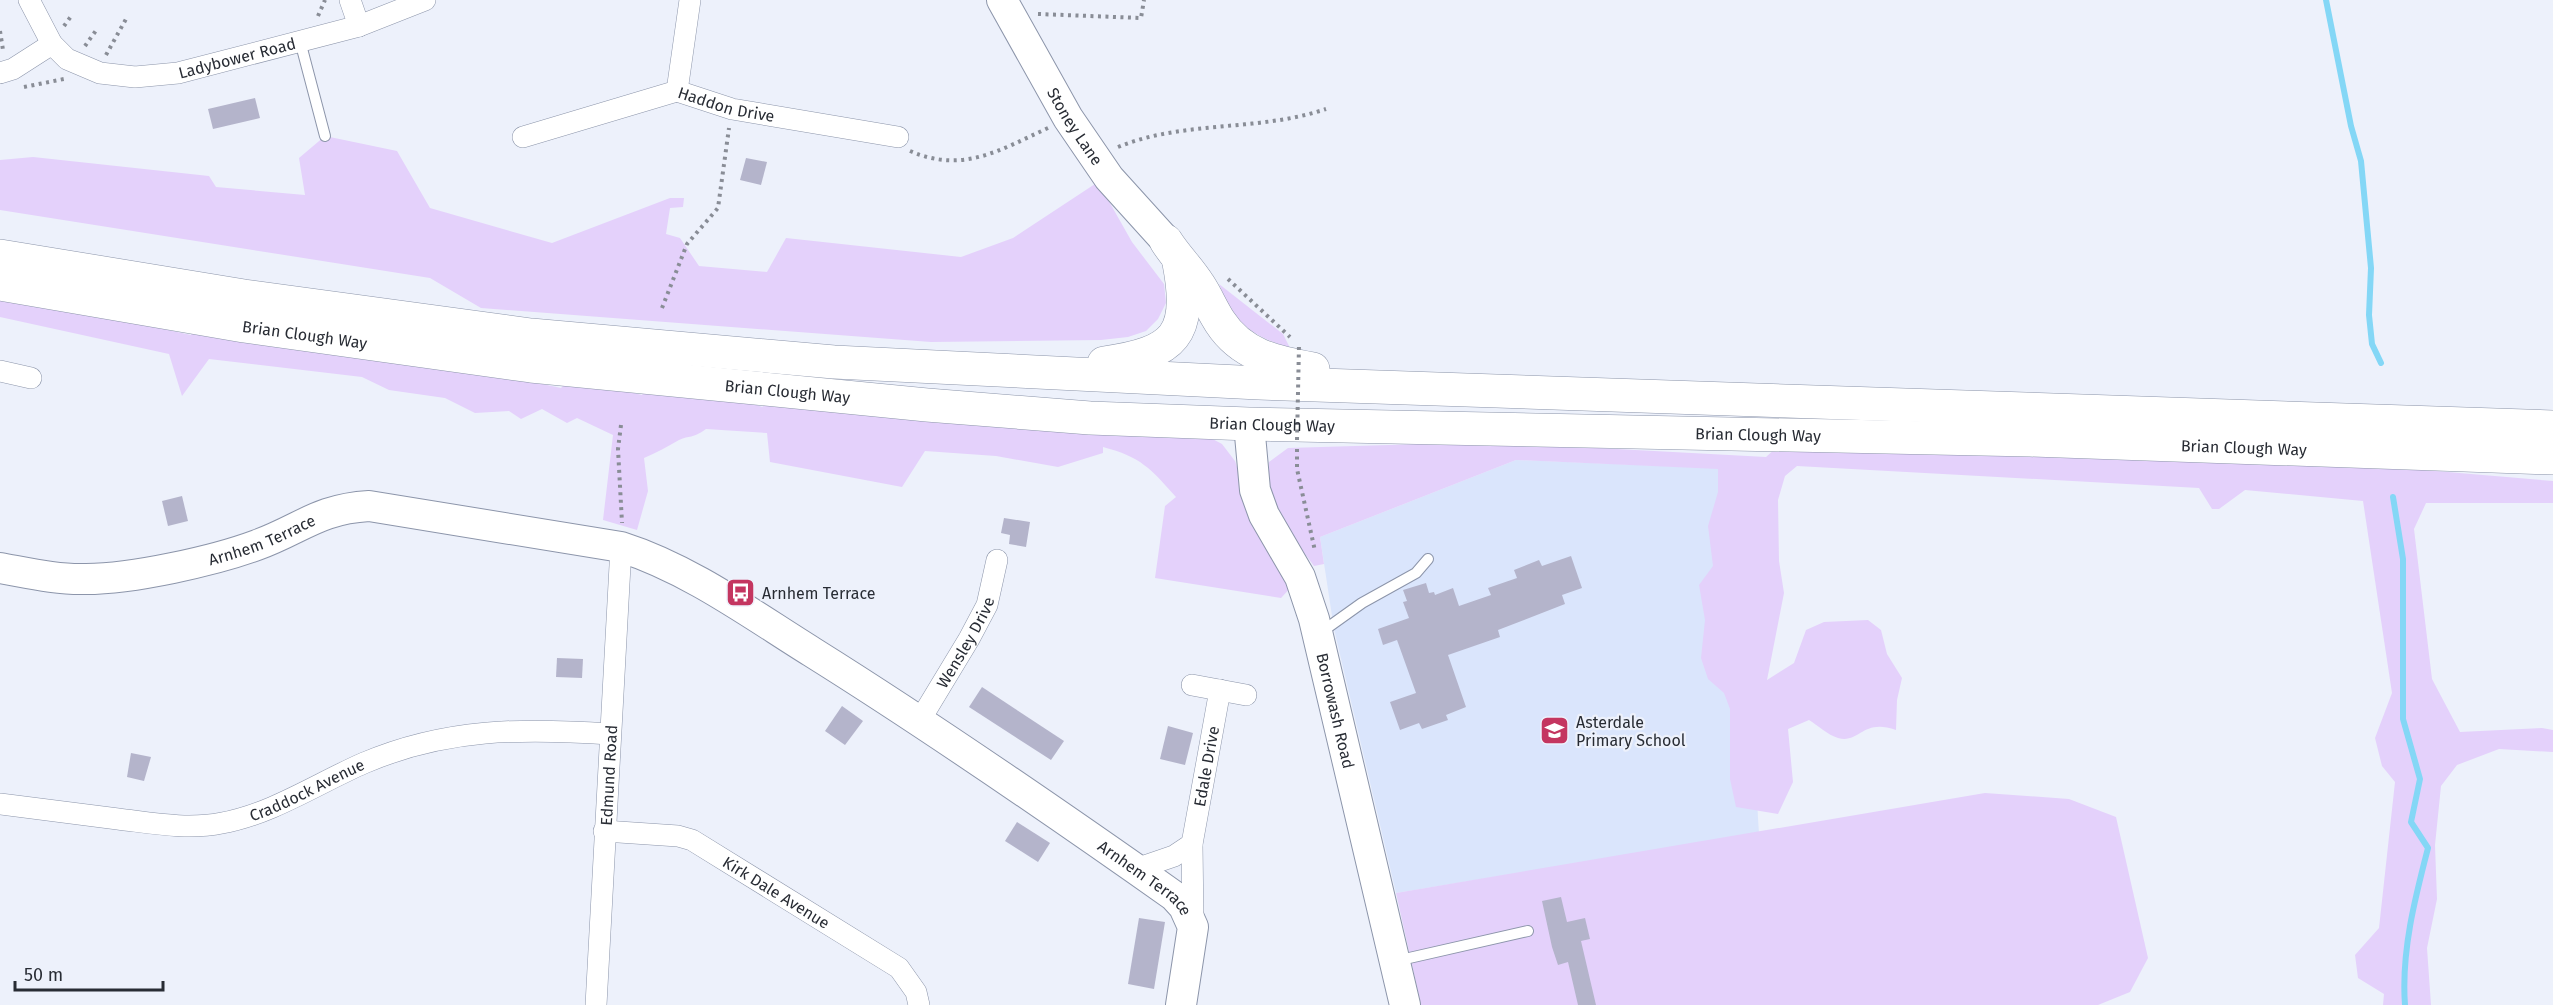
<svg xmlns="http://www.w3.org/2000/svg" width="2553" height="1005" font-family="'Fira Sans',sans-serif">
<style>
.built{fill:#dae5fc}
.green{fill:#e4d1fb}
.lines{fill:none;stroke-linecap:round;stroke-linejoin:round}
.stream{stroke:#84d7f6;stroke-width:6}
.building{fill:#b4b4cb}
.lane-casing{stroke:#8c95aa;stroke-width:12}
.street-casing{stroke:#8c95aa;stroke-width:22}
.secondary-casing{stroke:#8c95aa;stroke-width:32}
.highway-casing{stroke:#8c95aa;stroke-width:34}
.path{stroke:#898d96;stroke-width:4;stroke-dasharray:3 4.5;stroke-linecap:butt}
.lane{stroke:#fff;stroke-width:10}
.street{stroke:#fff;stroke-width:21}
.secondary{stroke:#fff;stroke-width:30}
.highway{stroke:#fff;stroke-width:33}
.path-bridge{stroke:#898d96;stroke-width:4;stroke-dasharray:3 4.5;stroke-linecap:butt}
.labels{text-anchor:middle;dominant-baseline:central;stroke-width:4.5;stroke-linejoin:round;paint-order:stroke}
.street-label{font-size:16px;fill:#282c34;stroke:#edf1fb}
.poi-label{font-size:16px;fill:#282c34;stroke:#edf1fb;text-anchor:start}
</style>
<rect width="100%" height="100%" fill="#edf1fb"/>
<path class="built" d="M 1516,460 L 1737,469 L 1759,834 L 1396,893 L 1334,629 L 1320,537 Z"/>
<g class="green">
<path d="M 325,136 L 397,151 L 430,208 L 552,243 L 670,198 L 684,198 L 683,207 L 670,208 L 666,234 L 680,238 L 699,266 L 767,272 L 786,238 L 961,257 L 1013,238 L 1098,182 L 1132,242 L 1164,284 L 1166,303 L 1158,319 L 1146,331 L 1128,337 L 1101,340 L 931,342 L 481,308 L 430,278 L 0,210 L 0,160 L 33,157 L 209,176 L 216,187 L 305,195 L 299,158 Z"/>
<path d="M 1219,284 L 1283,334 L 1290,348 C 1250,335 1235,324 1219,284 Z"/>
<path d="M 0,293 L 191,335 L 193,328 L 487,372 L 561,388 L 571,377 L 642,395 L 649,384 L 728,394 L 762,407 L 774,399 L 1205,435 L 1222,444 L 1235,461 L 1259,531 L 1295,583 L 1281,598 L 1155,578 L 1165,506 L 1176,497 C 1150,468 1141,457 1103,447 L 1103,453 L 1058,467 L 996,456 L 925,451 L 902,487 L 770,462 L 767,433 L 706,429 C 692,439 690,435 679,440 C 667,447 656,453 644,458 L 648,491 L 637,530 L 603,520 L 613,435 L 577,418 L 567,423 L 542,409 L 521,419 L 509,411 L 475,413 L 445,398 L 389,390 L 362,377 L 209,359 L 182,396 L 169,354 L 0,317 Z"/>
<path d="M 1489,442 L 1766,457 L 1777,447 L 2353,464 L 2553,481 L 2553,503 L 2426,503 L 2414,529 L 2432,679 L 2460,732 L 2542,728 L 2553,730 L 2553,752 L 2499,749 L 2457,765 L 2441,786 L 2435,845 L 2437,899 L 2427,948 L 2431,1005 L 2383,1005 L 2384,994 L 2358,978 L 2355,955 L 2379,928 L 2395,782 L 2382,766 L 2375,738 L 2392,693 L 2363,501 L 2245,490 L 2219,509 L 2212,509 L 2199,488 L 1797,466 L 1785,476 L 1778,500 L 1779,561 L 1784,593 L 1767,680 L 1794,663 L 1806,630 L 1824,622 L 1868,620 L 1881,630 L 1887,654 L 1902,678 L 1897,700 L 1896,730 C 1862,718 1860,744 1838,738 C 1828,735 1817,725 1809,720 L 1788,729 L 1793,782 L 1778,814 L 1736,807 L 1730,779 L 1730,709 L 1724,693 L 1708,679 L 1701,658 L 1705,620 L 1699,585 L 1713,566 L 1708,526 L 1718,492 L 1718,469 L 1516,460 L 1320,537 L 1324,564 L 1314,566 C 1292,536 1263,502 1269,462 L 1288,448 Z"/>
<path d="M 1985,793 L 2069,799 L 2116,817 L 2148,958 L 2130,992 L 2098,1005 L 1421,1005 L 1396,893 Z"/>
</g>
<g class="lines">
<g class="stream">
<path d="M 2326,0 L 2351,126 L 2361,161 L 2371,268 L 2369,315 L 2372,344 L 2381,363"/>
<path d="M 2393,497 L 2403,559 L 2403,719 L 2420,779 L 2411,822 L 2428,848 C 2415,898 2401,952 2405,1005"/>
</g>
</g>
<g class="building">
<path d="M 255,98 L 260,118 L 213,129 L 208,109 Z"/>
<path d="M 746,158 L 767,162 L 761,185 L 740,180 Z"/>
<path d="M 182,496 L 188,521 L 168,526 L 162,501 Z"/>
<path d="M 1004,518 L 1030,522 L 1026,547 L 1009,544 L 1010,535 L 1001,533 Z"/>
<path d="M 1571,556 L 1582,588 L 1562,595 L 1565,604 L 1498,630 L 1500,637 L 1448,655 L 1466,707 L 1446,715 L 1448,720 L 1422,729 L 1419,723 L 1400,730 L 1390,702 L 1416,693 L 1397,640 L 1383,645 L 1378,629 L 1409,618 L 1403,602 L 1407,601 L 1403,590 L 1426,583 L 1429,593 L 1434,592 L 1435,595 L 1453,588 L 1459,606 L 1491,595 L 1488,588 L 1517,578 L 1514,570 L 1539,560 L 1542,566 Z"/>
<path d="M 557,658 L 583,659 L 582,678 L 556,677 Z"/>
<path d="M 982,687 L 1064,741 L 1051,760 L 969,707 Z"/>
<path d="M 842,706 L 863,721 L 845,745 L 825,731 Z"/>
<path d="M 1168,726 L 1193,733 L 1185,765 L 1160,759 Z"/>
<path d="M 131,753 L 151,757 L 144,781 L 127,777 Z"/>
<path d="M 1017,822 L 1050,843 L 1038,862 L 1005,841 Z"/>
<path d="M 1561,897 L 1567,922 L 1585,918 L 1590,939 L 1581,941 L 1596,1005 L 1578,1005 L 1568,962 L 1558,965 L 1552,947 L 1542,901 Z"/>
<path d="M 1139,918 L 1165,922 L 1154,989 L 1128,984 Z"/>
</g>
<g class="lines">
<defs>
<g id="lane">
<path d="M 300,41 L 325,136"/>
<path d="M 1320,633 L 1362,603 L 1416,573 L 1428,559"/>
<path d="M 1396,961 L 1528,931"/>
</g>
<g id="street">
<path id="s1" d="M 29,0 L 52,44 L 67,59 L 100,73 L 135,77 L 178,73 L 359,26 L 425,0"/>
<path d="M 350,0 L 359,26"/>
<path d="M 0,73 L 13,69 L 52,44"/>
<path d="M 677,91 L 690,0"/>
<path id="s2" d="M 523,137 L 677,91 L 732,109 L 898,137"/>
<path d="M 0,371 L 31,378"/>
<path d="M 1192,685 L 1246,695"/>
<path id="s3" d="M 920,720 L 969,639 L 987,605 L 997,560"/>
<path id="s4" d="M 0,804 C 39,809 78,814 118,819 C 152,823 187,830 222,823 C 272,814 318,783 364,763 C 446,728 523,728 610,734"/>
<path id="s5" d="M 604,831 L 678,836 L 692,840 L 899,968 L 916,992 L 919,1005"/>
<path d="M 1136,869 L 1174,856 L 1192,844"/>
<path id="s6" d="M 1193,923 L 1192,844 L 1220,690"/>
<path id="s7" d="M 596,1005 L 621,547"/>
</g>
<g id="secondary">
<path id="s8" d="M 1002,0 L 1068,118 L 1109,178 L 1166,241"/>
<path id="s9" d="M 1249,424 L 1255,490 L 1264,515 L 1300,577 L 1314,619 L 1405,1005"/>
<path id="s10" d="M 0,568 C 28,573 58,580 86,579 C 132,579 214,561 257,545 C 301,529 318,509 369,506 L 621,547 C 690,569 751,614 812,652 C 935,729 1055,812 1174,896 L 1184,907 L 1193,927 L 1181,1005"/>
</g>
<g id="highway">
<path d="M 1166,241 C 1176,257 1189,269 1199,285 C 1207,297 1212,310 1220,322 C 1242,356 1276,362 1313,369"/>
<path d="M 0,256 L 244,296 L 531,335 L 834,362 L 1259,383 L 2553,427"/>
<path id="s11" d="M 0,284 L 244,326 L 531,366 L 927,405 L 1090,418 L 1249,424 L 2030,440 L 2553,458"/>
<path d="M 1104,363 C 1175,353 1193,335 1179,263"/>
</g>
</defs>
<use href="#lane" class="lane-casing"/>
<use href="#street" class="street-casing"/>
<use href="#secondary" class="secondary-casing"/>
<use href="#highway" class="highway-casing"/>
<g class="path">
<path d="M 1038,14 L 1141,18 L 1144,0"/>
<path d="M 318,16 L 325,0"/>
<path d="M 64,26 L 72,15"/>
<path d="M 0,31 L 3,50"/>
<path d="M 85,46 L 97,29"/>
<path d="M 106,55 L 126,19"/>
<path d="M 24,87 L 64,79"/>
<path d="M 1118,147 C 1184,120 1258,132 1326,109"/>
<path d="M 910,151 C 963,174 1000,150 1048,128"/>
<path d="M 1228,279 L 1290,337"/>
<path d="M 662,308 L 687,244 L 718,208 L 729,128"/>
<path d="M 621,425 L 618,449 L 622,523"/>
<path d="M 1297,449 L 1297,469 L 1315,551"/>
</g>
<use href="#lane" class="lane"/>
<use href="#street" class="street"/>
<use href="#secondary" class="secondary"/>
<use href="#highway" class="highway"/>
<path class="path-bridge" d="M 1297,440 L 1299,345"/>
</g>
<defs>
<symbol id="bus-square" viewBox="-11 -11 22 22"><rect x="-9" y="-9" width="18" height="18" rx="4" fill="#c43660" stroke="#edf1fb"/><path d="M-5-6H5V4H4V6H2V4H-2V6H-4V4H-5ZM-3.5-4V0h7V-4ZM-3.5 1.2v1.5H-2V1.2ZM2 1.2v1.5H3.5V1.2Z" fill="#fff"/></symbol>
<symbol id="school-square" viewBox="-11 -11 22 22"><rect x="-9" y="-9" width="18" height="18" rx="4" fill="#c43660" stroke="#edf1fb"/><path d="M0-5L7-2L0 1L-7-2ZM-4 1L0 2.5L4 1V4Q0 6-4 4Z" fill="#fff"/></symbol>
</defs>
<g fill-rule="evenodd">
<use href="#bus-square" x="724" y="576" width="33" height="33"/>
<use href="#school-square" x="1538" y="714" width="33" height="33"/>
</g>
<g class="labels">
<g class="street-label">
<text stroke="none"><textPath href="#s1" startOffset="246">Ladybower Road</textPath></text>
<text stroke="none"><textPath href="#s2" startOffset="212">Haddon Drive</textPath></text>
<text stroke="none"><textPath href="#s8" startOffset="146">Stoney Lane</textPath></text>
<text stroke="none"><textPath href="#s11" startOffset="309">Brian Clough Way</textPath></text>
<text stroke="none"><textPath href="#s11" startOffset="795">Brian Clough Way</textPath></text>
<text stroke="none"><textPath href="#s11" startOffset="1281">Brian Clough Way</textPath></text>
<text stroke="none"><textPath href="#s11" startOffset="1767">Brian Clough Way</textPath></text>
<text stroke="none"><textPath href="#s11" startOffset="2253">Brian Clough Way</textPath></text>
<text stroke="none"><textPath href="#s10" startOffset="268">Arnhem Terrace</textPath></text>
<text stroke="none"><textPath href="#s3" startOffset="90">Wensley Drive</textPath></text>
<text stroke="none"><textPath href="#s9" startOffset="303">Borrowash Road</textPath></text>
<text stroke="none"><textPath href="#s6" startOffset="158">Edale Drive</textPath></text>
<text stroke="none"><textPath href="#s7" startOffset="230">Edmund Road</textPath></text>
<text stroke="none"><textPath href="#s4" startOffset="315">Craddock Avenue</textPath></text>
<text stroke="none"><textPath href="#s10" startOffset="1258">Arnhem Terrace</textPath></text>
<text stroke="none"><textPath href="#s5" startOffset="188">Kirk Dale Avenue</textPath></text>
</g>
<g class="poi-label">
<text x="762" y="593">Arnhem Terrace</text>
<text x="1576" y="722">Asterdale<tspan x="1576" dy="18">Primary School</tspan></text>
</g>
</g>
<path d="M15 981v9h148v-9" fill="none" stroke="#282c34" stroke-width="3"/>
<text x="24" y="981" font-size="18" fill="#282c34" stroke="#edf1fb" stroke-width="4.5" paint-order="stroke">50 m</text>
</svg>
